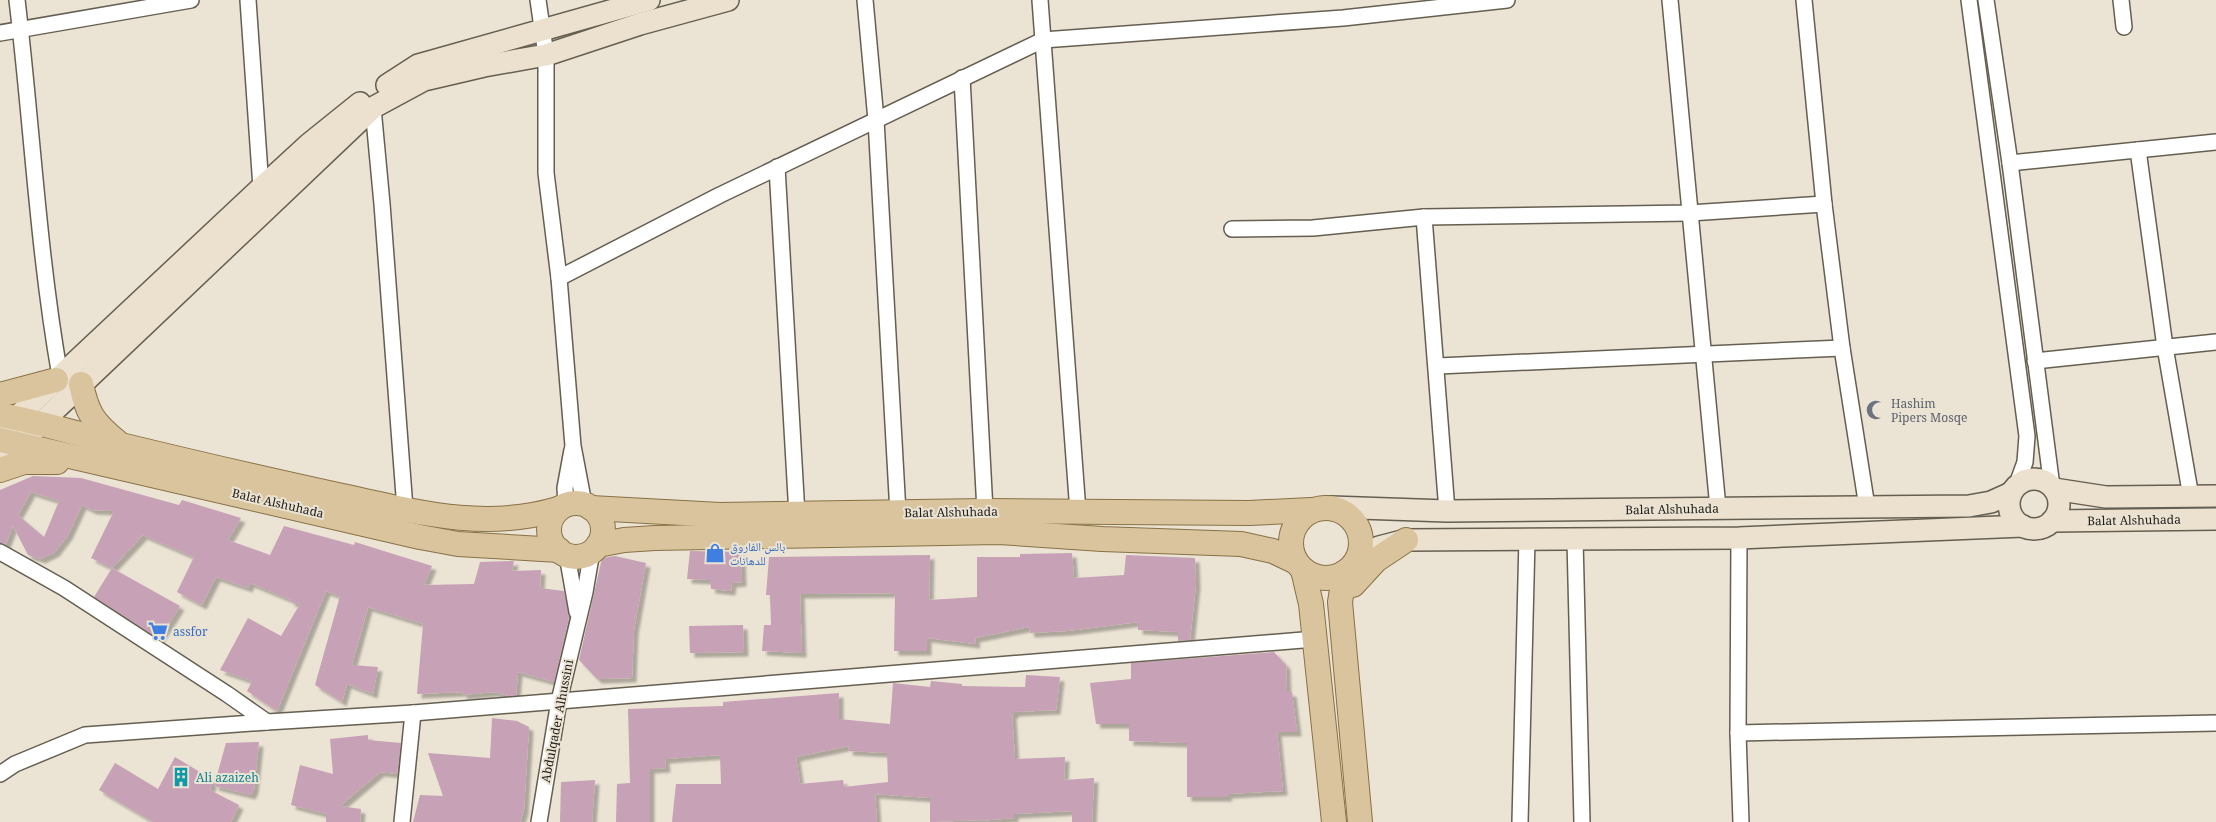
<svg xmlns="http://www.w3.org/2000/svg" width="2216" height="822" font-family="'Noto Serif','Noto Naskh Arabic',serif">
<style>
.building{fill:#c7a1b6;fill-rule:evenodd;filter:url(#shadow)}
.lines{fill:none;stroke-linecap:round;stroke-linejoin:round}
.minor-casing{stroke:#655f51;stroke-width:18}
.secondary-casing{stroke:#655f51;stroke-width:24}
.primary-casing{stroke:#887145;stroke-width:26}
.minor{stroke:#fff;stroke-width:15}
.secondary{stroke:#ece1ce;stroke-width:21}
.primary{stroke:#d9c49d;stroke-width:24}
.labels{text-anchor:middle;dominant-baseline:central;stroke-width:4;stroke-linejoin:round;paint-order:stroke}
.worship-label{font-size:12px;fill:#5b616d;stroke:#ebe3d4;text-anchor:start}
.street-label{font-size:12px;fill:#23211b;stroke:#ebe3d4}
.shop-label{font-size:12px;fill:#366cbe;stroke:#ebe3d4;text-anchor:start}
.culture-label{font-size:12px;fill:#0d838f;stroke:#ebe3d4;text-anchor:start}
</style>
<defs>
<filter id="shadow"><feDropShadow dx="4.5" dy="4.5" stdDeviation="1" flood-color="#0004"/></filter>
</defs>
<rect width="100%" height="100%" fill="#ebe3d4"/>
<g class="building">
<path d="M 33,476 L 81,478 L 179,505 L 182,500 L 241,518 L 228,540 L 270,555 L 284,526 L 354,545 L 355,542 L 432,566 L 424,585 L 474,584 L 480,562 L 514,561 L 512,571 L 541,570 L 540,588 L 564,591 L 569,617 L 554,682 L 518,672 L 516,695 L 509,696 L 494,692 L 462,695 L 463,692 L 417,694 L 423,624 L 368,607 L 352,665 L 378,667 L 373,694 L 347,684 L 342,702 L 315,685 L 340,596 L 326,591 L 277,711 L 247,691 L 252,681 L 220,670 L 248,618 L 281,636 L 300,604 L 290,602 L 291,600 L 250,583 L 248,588 L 216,577 L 202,605 L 177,592 L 194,557 L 143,535 L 112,568 L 91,558 L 114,511 L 92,510 L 82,505 L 68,535 L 55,552 L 41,559 L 28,555 L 13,526 L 6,544 L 0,543 L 0,490 ZM 31,492 L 59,501 L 44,537 L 18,515 Z"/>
<path d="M 690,551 L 741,552 L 742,582 L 732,583 L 731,591 L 711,589 L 710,580 L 687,579 Z"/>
<path d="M 1072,553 L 1074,578 L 1124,575 L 1126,555 L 1195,558 L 1196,584 L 1190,640 L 1178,641 L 1178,632 L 1138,630 L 1138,622 L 1067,631 L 1030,633 L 1029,627 L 975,638 L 976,644 L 927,638 L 927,651 L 894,651 L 895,593 L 800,594 L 802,653 L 762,651 L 764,625 L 771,625 L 770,595 L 766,595 L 769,557 L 930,555 L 929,600 L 977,597 L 977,557 L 1020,557 L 1020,554 Z"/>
<path d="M 615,556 L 646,563 L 634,630 L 632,678 L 597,679 L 579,660 L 602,558 Z"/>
<path d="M 112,568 L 180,606 L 159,639 L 94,597 Z"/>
<path d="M 743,625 L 744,652 L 690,653 L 689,626 Z"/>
<path d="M 1274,652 L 1286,665 L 1287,692 L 1292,692 L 1297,732 L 1277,732 L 1283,791 L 1227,794 L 1228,797 L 1187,797 L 1187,743 L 1129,741 L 1129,724 L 1096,724 L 1090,683 L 1131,679 L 1131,663 Z"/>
<path d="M 1026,675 L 1060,677 L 1056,710 L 1014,712 L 1014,714 L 1012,714 L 1015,759 L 1065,757 L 1064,780 L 1094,778 L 1092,822 L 1072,822 L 1072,811 L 1014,814 L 1014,818 L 978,821 L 978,820 L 930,822 L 930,798 L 875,794 L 877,822 L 672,822 L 676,784 L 721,784 L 720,755 L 665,759 L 666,768 L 650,769 L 650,822 L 616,822 L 617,784 L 630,783 L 628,709 L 723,706 L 723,702 L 839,693 L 839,719 L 890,724 L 893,683 L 930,687 L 931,681 L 962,684 L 962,686 L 1025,687 ZM 849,746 L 848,751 L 887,753 L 888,782 L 844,787 L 843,780 L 800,784 L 796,757 Z"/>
<path d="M 492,718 L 517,721 L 529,727 L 524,810 L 520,822 L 413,822 L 420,795 L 443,796 L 428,753 L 490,758 Z"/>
<path d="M 368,735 L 368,740 L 401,743 L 397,774 L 380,772 L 340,806 L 361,809 L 360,822 L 326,822 L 326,814 L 291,805 L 300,765 L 333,774 L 330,739 Z"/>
<path d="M 259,742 L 254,789 L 251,795 L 214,786 L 226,743 Z"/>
<path d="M 175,757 L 213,780 L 210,790 L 239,805 L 231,822 L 153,822 L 99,790 L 115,763 L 158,789 Z"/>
<path d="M 595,780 L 592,822 L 560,822 L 561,782 Z"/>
</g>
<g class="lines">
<defs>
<g id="minor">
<path d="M 17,0 C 32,125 38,252 60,376"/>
<path d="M 248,0 L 261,188"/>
<path d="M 538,0 L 546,55 L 546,173 L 559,278 L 573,446 L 584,504"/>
<path d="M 865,0 L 876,120 L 898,513"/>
<path d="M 1040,0 L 1078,512"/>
<path d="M 1670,0 L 1718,508"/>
<path d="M 1804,0 L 1824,204 L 1842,348 L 1867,507"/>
<path d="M 1969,0 L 2027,436 L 2025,462 L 2016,487"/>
<path d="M 1986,0 L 2010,163 L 2052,487"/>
<path d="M 2121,0 L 2124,27"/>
<path d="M 0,33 L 191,0"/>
<path d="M 962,78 L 985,511"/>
<path d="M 373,108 L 382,204 L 405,509"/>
<path d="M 2138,150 L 2165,347 L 2191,497"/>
<path d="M 2010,163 L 2216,142"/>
<path d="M 777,167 L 797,515"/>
<path d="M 1424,217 L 1447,511"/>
<path d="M 1232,229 L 1313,228 L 1424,217 L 1690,213 L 1824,204"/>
<path d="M 559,278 L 720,195 L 1043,40 L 1343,18 L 1507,0"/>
<path d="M 2035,361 L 2216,342"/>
<path d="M 1438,366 L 1842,348"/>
<path d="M 566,505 L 565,488 L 572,450"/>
<path d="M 1739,538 L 1738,733 L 1741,822"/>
<path d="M 1575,540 L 1582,822"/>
<path d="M 0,552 L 64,588 L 227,694 L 267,722"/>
<path d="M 567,555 L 577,612"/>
<path d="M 1738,733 L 2216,723"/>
<path d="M 0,774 L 15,764 L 85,735 L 267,722 L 413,713 L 1315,639"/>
<path d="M 402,822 L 413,713"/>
<path d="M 539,822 L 559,701 L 585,592 L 592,551"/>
<path d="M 1520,822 L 1527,539"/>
</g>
<g id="secondary">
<path d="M 387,85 L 418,65 L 649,0"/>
<path d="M 6,427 L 261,188 L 309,144 L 360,103"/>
<path d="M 0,462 L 374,107 L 424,80 L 484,66 L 546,55 L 640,24 L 728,0"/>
<circle cx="2034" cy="504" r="25"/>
<path d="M 2054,489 L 2106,497 L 2216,496"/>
<path d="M 1331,507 L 1447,511 L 1969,506 L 1991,502 L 2011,493"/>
<path d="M 2052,521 L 2216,519"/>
<path d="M 1356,561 L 1379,547 L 1406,540 L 1739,538 L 2023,526"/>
</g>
<g id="primary">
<path d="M 81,384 C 87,413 93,422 116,441"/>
<path d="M 0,395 L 56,380"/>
<path d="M 0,415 C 41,422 81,435 121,445 C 195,463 268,480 342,496 C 416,512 484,531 558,509"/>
<path d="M 0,440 L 420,537 L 458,544 L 559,550"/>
<path d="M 0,470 L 24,462 L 57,462"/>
<circle cx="576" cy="530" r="27"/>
<circle cx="1326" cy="543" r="35"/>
<path d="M 591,508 L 720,515 L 985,511 L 1249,513 L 1311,510"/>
<path d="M 598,545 L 624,540 L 655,538 L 999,532 L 1102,539 L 1241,544 L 1273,551 L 1296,562"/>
<path d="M 1303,570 L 1311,604 L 1334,822"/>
<path d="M 1345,572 L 1340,602 L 1360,822"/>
<path d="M 1353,585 L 1376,560 L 1406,540"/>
</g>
</defs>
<use href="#minor" class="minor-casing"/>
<use href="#secondary" class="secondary-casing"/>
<use href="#primary" class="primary-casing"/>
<use href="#minor" class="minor"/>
<use href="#secondary" class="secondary"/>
<use href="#primary" class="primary"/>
</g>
<defs>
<symbol id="mosque-bare" viewBox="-9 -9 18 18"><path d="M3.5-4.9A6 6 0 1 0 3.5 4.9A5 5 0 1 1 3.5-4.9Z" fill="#6b7280" stroke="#ebe3d4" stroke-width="2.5" paint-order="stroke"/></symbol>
<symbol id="shop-bare" viewBox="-9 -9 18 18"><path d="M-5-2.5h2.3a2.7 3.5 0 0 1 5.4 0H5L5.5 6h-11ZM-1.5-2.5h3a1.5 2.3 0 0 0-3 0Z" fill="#3f7fe0" stroke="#ebe3d4" stroke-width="2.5" paint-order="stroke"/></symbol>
<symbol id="supermarket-bare" viewBox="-9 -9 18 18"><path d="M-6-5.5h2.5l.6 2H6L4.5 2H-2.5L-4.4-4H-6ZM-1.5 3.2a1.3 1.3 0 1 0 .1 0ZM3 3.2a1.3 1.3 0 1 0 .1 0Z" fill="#3f7fe0" stroke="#ebe3d4" stroke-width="2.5" paint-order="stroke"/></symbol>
<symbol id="building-bare" viewBox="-9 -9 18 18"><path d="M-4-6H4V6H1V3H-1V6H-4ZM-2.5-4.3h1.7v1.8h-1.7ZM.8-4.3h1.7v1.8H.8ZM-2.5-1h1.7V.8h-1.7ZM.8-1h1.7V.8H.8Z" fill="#0f9aa8" stroke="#ebe3d4" stroke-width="2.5" paint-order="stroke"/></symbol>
</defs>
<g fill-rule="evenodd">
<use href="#mosque-bare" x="1862" y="396" width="28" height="28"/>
<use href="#shop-bare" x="701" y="539" width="28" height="28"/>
<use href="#supermarket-bare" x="144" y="617" width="28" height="28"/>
<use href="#building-bare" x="167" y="763" width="28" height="28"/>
</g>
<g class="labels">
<g class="worship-label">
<text x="1891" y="403">Hashim<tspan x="1891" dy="14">Pipers Mosqe</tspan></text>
</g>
<g class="street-label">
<text transform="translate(278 503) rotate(13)">Balat Alshuhada</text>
<text transform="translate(1672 509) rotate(-1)">Balat Alshuhada</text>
<text transform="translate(951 512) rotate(-1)">Balat Alshuhada</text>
<text transform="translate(2134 520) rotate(-1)">Balat Alshuhada</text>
<text transform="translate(557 721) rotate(-79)">Abdulqader Alhussini</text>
</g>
<g class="shop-label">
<text x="730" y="546">بالس الفاروق<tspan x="730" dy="14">للدهانات</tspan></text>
<text x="173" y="631">assfor</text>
</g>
<g class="culture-label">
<text x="196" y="777">Ali azaizeh</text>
</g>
</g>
</svg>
